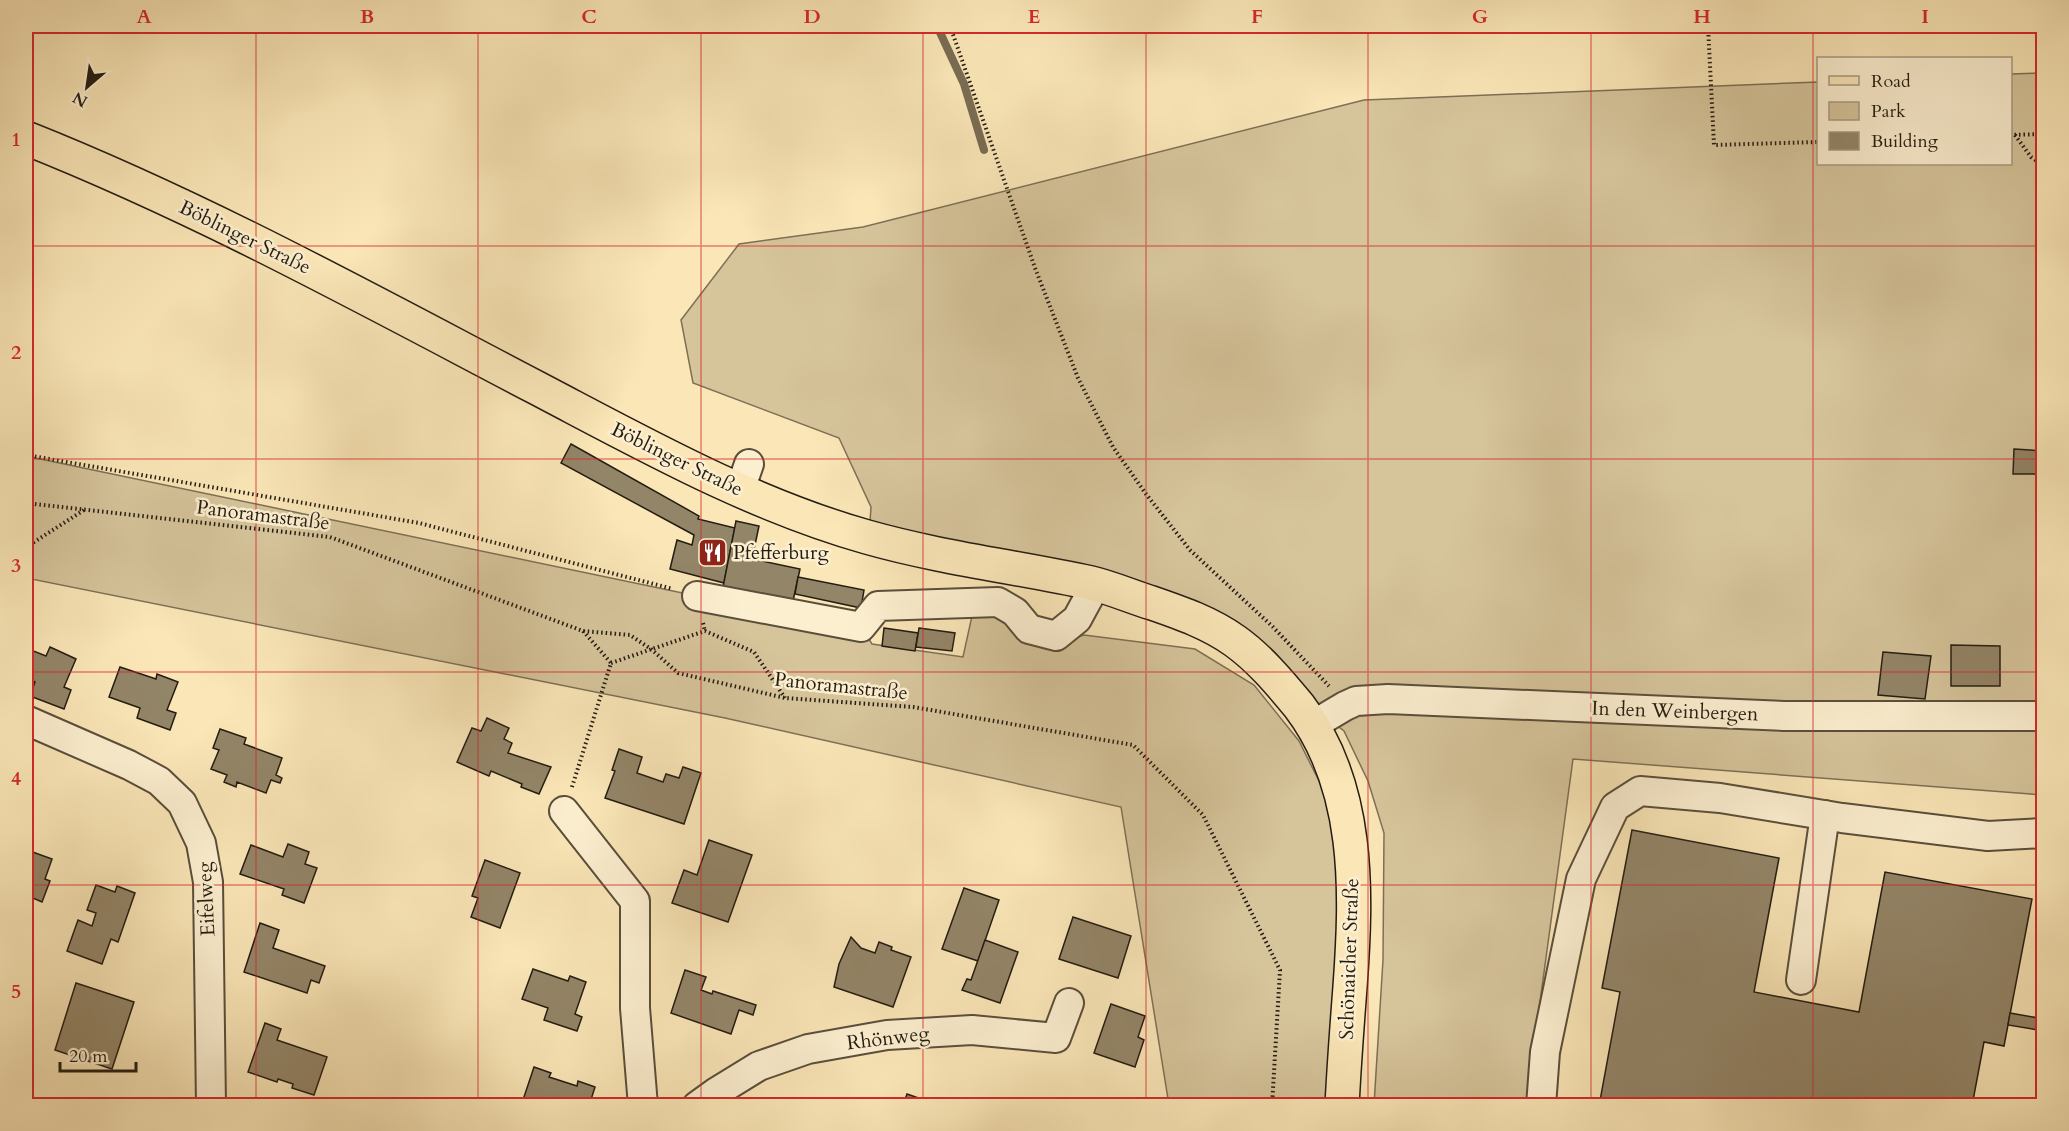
<svg xmlns="http://www.w3.org/2000/svg" width="2069" height="1131" font-family="Cardo,serif">
<style>
.green{fill:#d6c49b;stroke:#7d7056;stroke-width:1.5}
.lines{fill:none;stroke-linecap:round;stroke-linejoin:round}
.stream{stroke:#796c53;stroke-width:8}
.building{fill:#938568;stroke:#241c12;stroke-width:1.5}
.minor-casing{stroke:#5a4e3b;stroke-width:32}
.major-casing{stroke:#241c12;stroke-width:36}
.path{stroke:#241c12;stroke-width:4;stroke-dasharray:1.5 3;stroke-linecap:butt}
.minor{stroke:#fcefd0;stroke-width:28}
.major{stroke:#fae6b7;stroke-width:33}
.grid{fill:none;stroke:#d62828;stroke-width:1.5;stroke-opacity:0.55}
.labels{text-anchor:middle;dominant-baseline:central;stroke-width:5;stroke-linejoin:round;paint-order:stroke}
.street-label{font-size:20px;fill:#241c12;stroke:#fcefd0}
.poi-label{font-size:20px;fill:#241c12;stroke:#fcefd0;text-anchor:start}
.neatline{fill:none;stroke:#d62828;stroke-width:2}
.grid-label{font-size:20px;text-anchor:middle;font-weight:bold;fill:#d62828}
</style>
<rect width="100%" height="100%" fill="#fae6b7"/>
<filter id="stains"><feTurbulence type="fractalNoise" baseFrequency=".00333" numOctaves="4"/><feColorMatrix values="0 0 0 0 .2 0 0 0 0 .09 0 0 0 0 .02 0 0 0 .5 -.17"/></filter>
<radialGradient id="worn" r=".72"><stop offset=".6" stop-color="#630" stop-opacity="0"/><stop offset="1" stop-color="#630" stop-opacity=".3"/></radialGradient>
<g class="green">
<path d="M 2043,73 L 2043,795 L 1573,759 L 1526,1105 L 1374,1105 L 1383,960 L 1384,833 L 1368,781 L 1344,731 L 1274,677 L 1096,584 L 869,537 L 871,507 L 839,438 L 693,383 L 681,320 L 739,244 L 863,227 L 1364,100 L 1818,82 L 1818,164 L 2010,164 L 2011,74 Z"/>
<path d="M 26,456 L 697,596 L 861,627 L 872,644 L 963,657 L 972,616 L 1000,617 L 1044,648 L 1084,635 L 1195,649 L 1254,685 L 1299,741 L 1324,791 L 1339,843 L 1338,969 L 1327,1105 L 1169,1105 L 1121,807 L 725,718 L 26,578 Z"/>
</g>
<g class="lines">
<path class="stream" d="M 937,26 L 964,84 L 984,150"/>
</g>
<g class="building">
<path d="M 571,444 L 699,516 L 698,519 L 735,528 L 724,583 L 670,569 L 677,540 L 692,545 L 694,535 L 561,463 Z"/>
<path d="M 2014,449 L 2044,451 L 2044,474 L 2013,474 Z"/>
<path d="M 736,521 L 759,526 L 752,559 L 800,569 L 793,601 L 723,587 Z"/>
<path d="M 798,577 L 864,590 L 861,608 L 795,594 Z"/>
<path d="M 884,628 L 918,633 L 915,651 L 882,646 Z"/>
<path d="M 919,628 L 955,633 L 952,651 L 916,647 Z"/>
<path d="M 1951,645 L 2000,646 L 2000,686 L 1951,686 Z"/>
<path d="M 50,647 L 76,659 L 64,687 L 71,690 L 64,709 L 30,696 L 35,682 L 26,678 L 26,648 L 46,656 Z"/>
<path d="M 1883,652 L 1931,656 L 1925,699 L 1878,695 Z"/>
<path d="M 120,667 L 156,679 L 157,674 L 178,682 L 167,710 L 176,713 L 170,730 L 137,718 L 140,708 L 109,697 Z"/>
<path d="M 487,718 L 509,728 L 504,739 L 512,743 L 508,753 L 551,767 L 539,794 L 521,787 L 522,784 L 491,771 L 489,776 L 457,762 L 472,728 L 481,731 Z"/>
<path d="M 220,729 L 246,738 L 244,744 L 282,758 L 276,775 L 282,778 L 280,783 L 271,780 L 266,793 L 237,782 L 236,787 L 224,782 L 227,775 L 211,769 L 219,750 L 213,748 Z"/>
<path d="M 619,749 L 642,757 L 637,773 L 663,782 L 666,774 L 679,778 L 683,767 L 701,773 L 684,824 L 605,798 L 615,771 L 612,770 Z"/>
<path d="M 1632,830 L 1779,858 L 1754,992 L 1859,1012 L 1885,872 L 2032,899 L 2004,1046 L 1984,1042 L 1972,1106 L 1599,1106 L 1620,992 L 1602,988 Z"/>
<path d="M 709,840 L 752,855 L 728,922 L 672,903 L 684,870 L 697,875 Z"/>
<path d="M 26,844 L 29,845 L 27,850 L 52,859 L 45,879 L 50,881 L 42,902 L 26,895 Z"/>
<path d="M 288,844 L 309,852 L 305,864 L 317,868 L 304,903 L 282,895 L 284,889 L 240,874 L 251,845 L 283,857 Z"/>
<path d="M 485,860 L 520,873 L 500,928 L 471,917 L 478,898 L 472,896 Z"/>
<path d="M 96,885 L 115,892 L 117,886 L 135,893 L 118,942 L 111,939 L 102,964 L 67,951 L 78,920 L 92,926 L 96,913 L 87,910 Z"/>
<path d="M 964,888 L 999,900 L 978,961 L 942,949 Z"/>
<path d="M 1073,917 L 1131,936 L 1118,978 L 1059,959 Z"/>
<path d="M 260,923 L 279,930 L 273,948 L 325,966 L 319,983 L 311,980 L 307,993 L 244,972 Z"/>
<path d="M 851,937 L 861,948 L 875,953 L 879,942 L 892,947 L 891,950 L 911,957 L 893,1007 L 834,987 L 839,964 Z"/>
<path d="M 985,940 L 1018,952 L 1000,1003 L 962,990 L 967,979 L 971,980 Z"/>
<path d="M 533,969 L 568,981 L 570,976 L 586,982 L 575,1014 L 582,1017 L 577,1031 L 544,1020 L 548,1008 L 522,999 Z"/>
<path d="M 685,970 L 706,977 L 701,990 L 712,994 L 713,991 L 756,1005 L 753,1015 L 739,1010 L 731,1034 L 671,1013 Z"/>
<path d="M 76,983 L 134,1002 L 112,1069 L 55,1050 Z"/>
<path d="M 1111,1004 L 1145,1016 L 1138,1037 L 1144,1040 L 1135,1067 L 1094,1053 Z"/>
<path d="M 2010,1013 L 2044,1019 L 2044,1031 L 2008,1025 Z"/>
<path d="M 265,1023 L 281,1029 L 277,1040 L 327,1057 L 314,1095 L 292,1088 L 293,1084 L 278,1079 L 277,1082 L 248,1072 Z"/>
<path d="M 534,1067 L 551,1073 L 549,1077 L 577,1086 L 578,1081 L 595,1087 L 589,1106 L 521,1106 Z"/>
<path d="M 907,1094 L 933,1103 L 933,1106 L 903,1106 Z"/>
</g>
<g class="lines">
<defs>
<g id="minor">
<path d="M 740,490 L 749,464"/>
<path d="M 697,596 L 861,627 L 878,606 L 998,602 L 1015,612 L 1029,629 L 1056,636 L 1077,619 L 1096,584"/>
<path d="M 26,720 L 129,765 L 159,781 L 182,803 L 201,843 L 208,882 L 211,1106"/>
<path d="M 1313,725 L 1345,706 L 1356,701 L 1388,699 L 1784,716 L 2044,716"/>
<path d="M 564,811 L 635,901 L 635,1008 L 643,1106"/>
<path d="M 1801,980 L 1825,815"/>
<path d="M 697,1106 L 715,1093 L 759,1066 L 808,1049 L 887,1035 L 972,1030 L 1056,1038 L 1069,1003"/>
<path d="M 1541,1106 L 1545,1052 L 1581,879 L 1615,807 L 1640,791 L 1720,798 L 1842,818 L 1988,836 L 2044,833"/>
</g>
<path id="major" d="M 26,138 C 202,208 367,299 535,387 C 642,443 750,504 867,537 C 941,558 1017,567 1091,583 C 1112,588 1132,597 1152,603 C 1181,613 1210,623 1235,641 C 1259,658 1280,683 1299,706 C 1360,786 1357,891 1350,987 C 1347,1026 1344,1066 1342,1106"/>
</defs>
<use href="#minor" class="minor-casing"/>
<use href="#major" class="major-casing"/>
<g class="path">
<path d="M 950,26 L 1035,268 L 1078,378 L 1113,447 L 1146,494 L 1190,550 L 1273,627 L 1329,686"/>
<path d="M 1708,26 L 1714,145 L 1818,142"/>
<path d="M 2010,135 L 2044,134"/>
<path d="M 2015,135 L 2031,157 L 2044,166"/>
<path d="M 26,455 L 419,523 L 673,589"/>
<path d="M 26,503 L 330,537 L 583,631 L 630,635 L 651,649 L 678,673 L 785,698 L 913,707 L 1133,745 L 1203,815 L 1280,970 L 1272,1106"/>
<path d="M 26,540 L 31,544"/>
<path d="M 26,563 L 31,544 L 84,510"/>
<path d="M 703,623 L 705,631"/>
<path d="M 611,663 L 705,631 L 754,652 L 785,698"/>
<path d="M 572,787 L 611,663 L 583,631"/>
</g>
<use href="#minor" class="minor"/>
<use href="#major" class="major"/>
</g>
<path class="grid" d="M 256,26 L 256,1106M 478,26 L 478,1106M 701,26 L 701,1106M 923,26 L 923,1106M 1146,26 L 1146,1106M 1368,26 L 1368,1106M 1591,26 L 1591,1106M 1813,26 L 1813,1106M 26,246 L 2044,246M 26,459 L 2044,459M 26,672 L 2044,672M 26,885 L 2044,885"/>
<defs>
<symbol id="restaurant-square" viewBox="-11 -11 22 22"><rect x="-9" y="-9" width="18" height="18" rx="4" fill="#8f2418" stroke="#fcefd0"/><path d="M-5-6h1v4h1v-4h1v4h1v-4h1v5L-1.5 .5V6h-2V.5L-5-1ZM5-6V6H3V1.5H1.5Q1.5-4 5-6Z" fill="#fff"/></symbol>
</defs>
<g fill-rule="evenodd">
<use href="#restaurant-square" x="696" y="536" width="33" height="33"/>
</g>
<g class="labels">
<g class="street-label">
<text transform="translate(245 237) rotate(26)">Böblinger Straße</text>
<text transform="translate(677 459) rotate(26)">Böblinger Straße</text>
<text transform="translate(263 515) rotate(7)">Panoramastraße</text>
<text transform="translate(841 686) rotate(6)">Panoramastraße</text>
<text transform="translate(1675 711) rotate(2)">In den Weinbergen</text>
<text transform="translate(206 899) rotate(-93)">Eifelweg</text>
<text transform="translate(1349 959) rotate(-88)">Schönaicher Straße</text>
<text transform="translate(888 1038) rotate(-7)">Rhönweg</text>
</g>
<g class="poi-label">
<text x="733" y="552">Pfefferburg</text>
</g>
</g>
<rect width="2069" height="1131" fill="none" stroke="#fae6b7" stroke-width="66"/>
<rect x="1817" y="57" width="195" height="108" fill="#fcefd0" stroke="#a69b84" stroke-width="1.5"/>
<rect x="1829" y="76" width="30" height="9" fill="#fae6b7" stroke="#a69b84" stroke-width="1.5"/>
<text x="1871" y="87" font-size="18" fill="#241c12">Road</text>
<rect x="1829" y="102" width="30" height="18" fill="#d6c49b" stroke="#a69b84" stroke-width="1.5"/>
<text x="1871" y="117" font-size="18" fill="#241c12">Park</text>
<rect x="1829" y="132" width="30" height="18" fill="#938568" stroke="#a69b84" stroke-width="1.5"/>
<text x="1871" y="147" font-size="18" fill="#241c12">Building</text>
<g transform="translate(87 87) rotate(209)" stroke="#fcefd0" stroke-width="4.5" paint-order="stroke">
<path d="M0-4.5L10 22L0 15L-10 22Z" fill="#241c12"/>
<text y="-9" font-size="16" font-weight="bold" text-anchor="middle" fill="#241c12">N</text>
</g>
<path d="M60 1062v9h76v-9" fill="none" stroke="#241c12" stroke-width="3"/>
<text x="69" y="1062" font-size="18" fill="#241c12" stroke="#fcefd0" stroke-width="4.5" paint-order="stroke">20 m</text>
<rect x="33" y="33" width="2003" height="1065" class="neatline"/>
<g class="grid-label">
<text x="144" y="23">A</text>
<text x="367" y="23">B</text>
<text x="589" y="23">C</text>
<text x="812" y="23">D</text>
<text x="1034" y="23">E</text>
<text x="1257" y="23">F</text>
<text x="1480" y="23">G</text>
<text x="1702" y="23">H</text>
<text x="1925" y="23">I</text>
<text x="16" y="146">1</text>
<text x="16" y="359">2</text>
<text x="16" y="572">3</text>
<text x="16" y="785">4</text>
<text x="16" y="998">5</text>
</g>
<rect width="100%" height="100%" filter="url(#stains)"/>
<rect width="100%" height="100%" fill="url(#worn)"/>
</svg>
